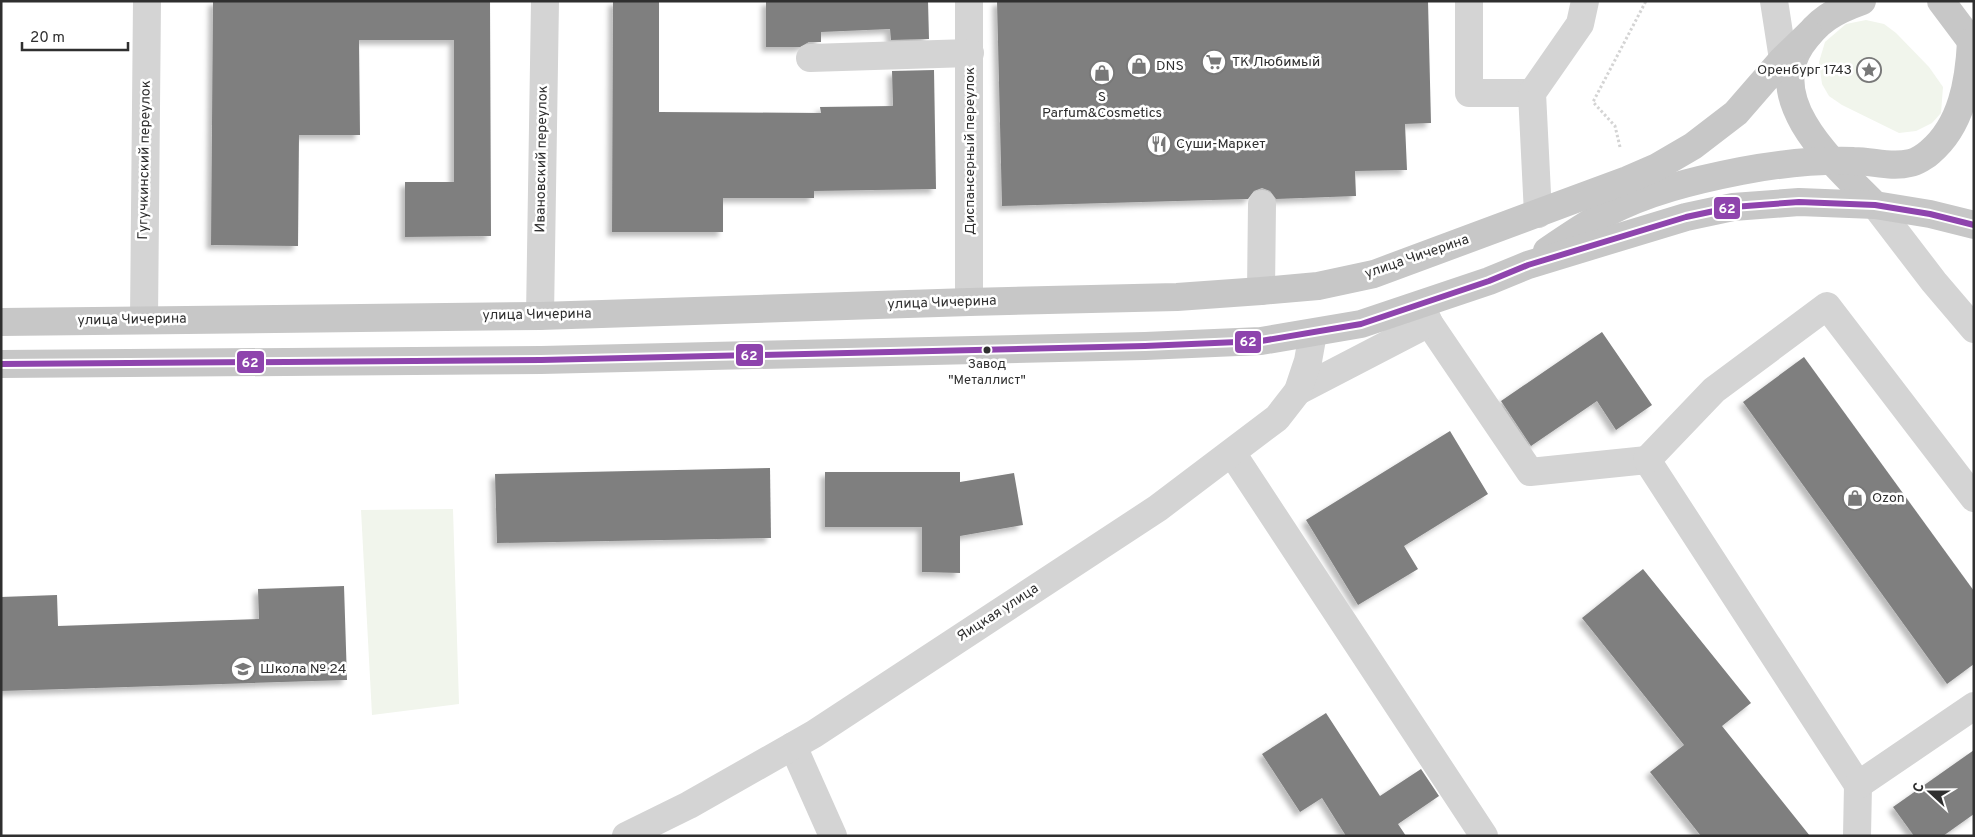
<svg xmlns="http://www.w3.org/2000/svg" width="1975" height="837" font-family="Overpass,sans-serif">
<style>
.green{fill:#f1f5ec}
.building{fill:#7f7f7f;filter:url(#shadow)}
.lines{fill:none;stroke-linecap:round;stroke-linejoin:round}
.path{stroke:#d4d4d4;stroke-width:3;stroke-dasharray:2.5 2.5;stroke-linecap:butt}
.minor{stroke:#d4d4d4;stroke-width:28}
.major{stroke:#c7c7c7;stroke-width:28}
.bus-1-casing{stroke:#fff;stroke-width:10}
.bus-1{stroke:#8e44ad;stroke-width:6}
.bus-dot{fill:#2f2f2f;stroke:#fff;stroke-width:2}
.labels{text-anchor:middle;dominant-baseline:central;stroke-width:5;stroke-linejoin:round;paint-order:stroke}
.bus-label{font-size:13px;fill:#2f2f2f;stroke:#fff}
.poi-label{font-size:14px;fill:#2f2f2f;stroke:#fff;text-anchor:start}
.street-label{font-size:14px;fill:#2f2f2f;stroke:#fff}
.line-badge{stroke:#fff;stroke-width:2}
.badge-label{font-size:14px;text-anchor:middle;font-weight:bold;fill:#fff}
</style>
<defs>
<filter id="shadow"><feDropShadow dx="-4.5" dy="4.5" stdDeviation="2.5" flood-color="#0004"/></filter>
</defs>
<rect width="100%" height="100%" fill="#fff"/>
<g class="green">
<path d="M 1866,20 L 1884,24 L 1896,33 L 1929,67 L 1943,87 L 1941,113 L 1932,123 L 1916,131 L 1899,133 L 1842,105 L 1829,96 L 1822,84 L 1819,62 L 1825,42 L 1846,24 Z"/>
<path d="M 453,509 L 459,704 L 372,715 L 361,510 Z"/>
</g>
<g class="building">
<path d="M 213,1 L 490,1 L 491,236 L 405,237 L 405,182 L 454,182 L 454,40 L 359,40 L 360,135 L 299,135 L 298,246 L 211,245 Z"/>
<path d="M 613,1 L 659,1 L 659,112 L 821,113 L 820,107 L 893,106 L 892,71 L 934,70 L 936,189 L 814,191 L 814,198 L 723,198 L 723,232 L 612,232 Z"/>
<path d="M 766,1 L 928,1 L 929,39 L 891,40 L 890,29 L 821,32 L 821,42 L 809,42 L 800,47 L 766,47 Z"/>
<path d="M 997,1 L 1428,1 L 1431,123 L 1405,124 L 1407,170 L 1355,171 L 1356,196 L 1276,199 L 1270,191 L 1262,188 L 1254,191 L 1248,199 L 1002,206 Z"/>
<path d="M 1602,332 L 1652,405 L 1616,430 L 1597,401 L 1531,446 L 1501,401 Z"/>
<path d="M 1804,357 L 1974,591 L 1974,664 L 1947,684 L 1743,402 Z"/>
<path d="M 1450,431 L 1488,494 L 1404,546 L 1418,569 L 1358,605 L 1306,520 Z"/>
<path d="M 770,468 L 771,538 L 497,543 L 495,474 Z"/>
<path d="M 825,472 L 960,472 L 960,482 L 1014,473 L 1023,525 L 960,536 L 960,573 L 922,572 L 922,527 L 825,527 Z"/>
<path d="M 1643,569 L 1751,703 L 1722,726 L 1810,836 L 1701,836 L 1650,772 L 1684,745 L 1582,618 Z"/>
<path d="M 344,586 L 347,680 L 1,691 L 1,597 L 57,595 L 58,626 L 259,619 L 258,589 Z"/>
<path d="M 1326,713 L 1380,796 L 1421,769 L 1439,796 L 1398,824 L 1406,836 L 1346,836 L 1322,798 L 1300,812 L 1262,754 Z"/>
<path d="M 1974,750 L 1974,814 L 1943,836 L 1914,836 L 1893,807 Z"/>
</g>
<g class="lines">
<path class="path" d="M 1620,147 L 1615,126 L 1593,102 L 1646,1"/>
<g class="minor">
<path d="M 969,1 L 969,302"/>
<path d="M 1469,1 L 1469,93 L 1532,93"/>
<path d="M 1774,1 L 1783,59 L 1787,79"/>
<path d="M 810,58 L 970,53"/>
<path d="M 1875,205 L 1934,282 L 1974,329"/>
<path d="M 1538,214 L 1532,93 L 1580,24 L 1585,1"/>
<path d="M 1261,291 L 1262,204"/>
<path d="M 1421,305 L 1429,323 L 1530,472 L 1647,460 L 1858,785 L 1857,836"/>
<path d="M 540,316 L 545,1"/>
<path d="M 144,319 L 147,1"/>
<path d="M 1298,391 L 1429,323"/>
<path d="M 1232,453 L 1484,836"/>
<path d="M 1647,460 L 1714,390 L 1827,306 L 1974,498"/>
<path d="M 793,746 L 833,836"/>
<path d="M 1858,785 L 1974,706"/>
<path d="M 626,836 L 689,805 L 814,734 L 1158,508 L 1277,418 L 1298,391 L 1308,361 L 1313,333"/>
</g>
<g class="major">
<path d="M 1862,1 C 1834,11 1818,20 1801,45 C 1762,103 1838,167 1875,205"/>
<path d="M 1941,1 L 1974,45"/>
<path d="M 1547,251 C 1566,238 1585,225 1605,214 C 1646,192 1695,180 1741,171 C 1777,164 1817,160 1854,161 C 1873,161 1891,168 1910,163 C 1916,162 1926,156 1930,152 C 1962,125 1969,81 1971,42"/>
<path d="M 1,322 L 540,316 L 969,302 L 1177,297 L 1261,291 L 1318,286 L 1374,274 L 1627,180 L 1657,167 L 1693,146 L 1736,113 L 1783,59 L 1809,34"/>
<path d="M 1,364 L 541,360 L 1145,346 L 1261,341 L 1361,324 L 1489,281 L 1528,265 L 1686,217 L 1733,207 L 1799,202 L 1875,205 L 1930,214 L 1974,225"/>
</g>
<defs>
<path id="bus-1" d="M 1,364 L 541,360 L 1145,346 L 1261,341 L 1361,324 L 1489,281 L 1528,265 L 1686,217 L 1733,207 L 1799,202 L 1875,205 L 1930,214 L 1974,225"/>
</defs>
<use href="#bus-1" class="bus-1-casing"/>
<use href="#bus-1" class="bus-1"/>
</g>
<defs>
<symbol id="supermarket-ring" viewBox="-11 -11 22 22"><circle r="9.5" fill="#fff" stroke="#787878" stroke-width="1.5"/><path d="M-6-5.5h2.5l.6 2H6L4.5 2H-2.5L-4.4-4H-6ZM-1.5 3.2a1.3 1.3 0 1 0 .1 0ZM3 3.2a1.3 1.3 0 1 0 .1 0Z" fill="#787878"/></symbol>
<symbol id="shop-ring" viewBox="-11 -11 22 22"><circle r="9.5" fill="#fff" stroke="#787878" stroke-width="1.5"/><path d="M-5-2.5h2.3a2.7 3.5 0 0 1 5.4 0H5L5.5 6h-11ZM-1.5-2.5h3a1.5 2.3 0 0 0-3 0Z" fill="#787878"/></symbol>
<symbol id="sight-ring" viewBox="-11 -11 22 22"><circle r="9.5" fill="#fff" stroke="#787878" stroke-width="1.5"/><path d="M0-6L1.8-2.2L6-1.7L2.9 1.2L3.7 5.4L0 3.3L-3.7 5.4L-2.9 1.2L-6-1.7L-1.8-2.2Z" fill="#787878"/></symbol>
<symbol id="restaurant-ring" viewBox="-11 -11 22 22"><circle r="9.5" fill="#fff" stroke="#787878" stroke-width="1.5"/><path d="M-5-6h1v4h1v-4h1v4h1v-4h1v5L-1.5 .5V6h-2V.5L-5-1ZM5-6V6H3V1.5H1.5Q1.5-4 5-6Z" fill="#787878"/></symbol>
<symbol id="school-ring" viewBox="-11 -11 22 22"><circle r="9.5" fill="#fff" stroke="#787878" stroke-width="1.5"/><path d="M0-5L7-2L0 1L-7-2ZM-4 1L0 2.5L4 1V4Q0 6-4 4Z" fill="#787878"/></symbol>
</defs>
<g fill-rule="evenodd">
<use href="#supermarket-ring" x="1200" y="48" width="28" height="28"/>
<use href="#shop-ring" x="1125" y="52" width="28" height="28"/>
<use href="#sight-ring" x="1855" y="56" width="28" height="28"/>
<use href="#shop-ring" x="1088" y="59" width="28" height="28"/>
<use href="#restaurant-ring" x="1145" y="130" width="28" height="28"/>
<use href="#shop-ring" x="1841" y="484" width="28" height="28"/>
<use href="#school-ring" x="229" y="655" width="28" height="28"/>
</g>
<circle class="bus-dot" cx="987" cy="350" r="4.5"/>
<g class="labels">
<g class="bus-label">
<text x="987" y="365">Завод<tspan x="987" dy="16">"Металлист"</tspan></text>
</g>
<g class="poi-label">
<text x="1232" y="62">ТК Любимый</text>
<text x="1156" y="66">DNS</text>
<text x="1852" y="70" text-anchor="end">Оренбург 1743</text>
<text x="1102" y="97" text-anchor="middle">S<tspan x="1102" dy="16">Parfum&amp;Cosmetics</tspan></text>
<text x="1176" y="144">Суши-Маркет</text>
<text x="1872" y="498">Ozon</text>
<text x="260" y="669">Школа № 24</text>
</g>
<g class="street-label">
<text transform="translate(970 151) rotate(-90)">Диспансерный переулок</text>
<text transform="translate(542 159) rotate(-89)">Ивановский переулок</text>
<text transform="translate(145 160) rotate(-89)">Гугучкинский переулок</text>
<text transform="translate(1417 257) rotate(-19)">улица Чичерина</text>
<text transform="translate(942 303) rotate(-2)">улица Чичерина</text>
<text transform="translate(537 315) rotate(-1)">улица Чичерина</text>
<text transform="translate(132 320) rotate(-1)">улица Чичерина</text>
<text transform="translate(998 613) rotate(-33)">Яицкая улица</text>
</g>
</g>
<g class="line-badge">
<rect x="1713" y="196" width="28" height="24" rx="5" fill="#8e44ad"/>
<rect x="1234" y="330" width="28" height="24" rx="5" fill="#8e44ad"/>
<rect x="735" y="343" width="29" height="24" rx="5" fill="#8e44ad"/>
<rect x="236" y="350" width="29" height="24" rx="5" fill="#8e44ad"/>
</g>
<g class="badge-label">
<text x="1727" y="213">62</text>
<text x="1248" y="346">62</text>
<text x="749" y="360">62</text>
<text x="250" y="367">62</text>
</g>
<rect width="1975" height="837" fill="none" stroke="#2f2f2f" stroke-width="5"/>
<g transform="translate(1930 792) rotate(291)" stroke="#ffffff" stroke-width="4" paint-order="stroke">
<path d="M0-4L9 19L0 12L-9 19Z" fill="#2f2f2f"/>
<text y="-8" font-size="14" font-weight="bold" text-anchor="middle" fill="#2f2f2f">С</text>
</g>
<path d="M22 42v8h106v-8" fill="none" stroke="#2f2f2f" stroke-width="2.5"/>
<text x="30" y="42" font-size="15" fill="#2f2f2f" stroke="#ffffff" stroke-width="4" paint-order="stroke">20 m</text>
</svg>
